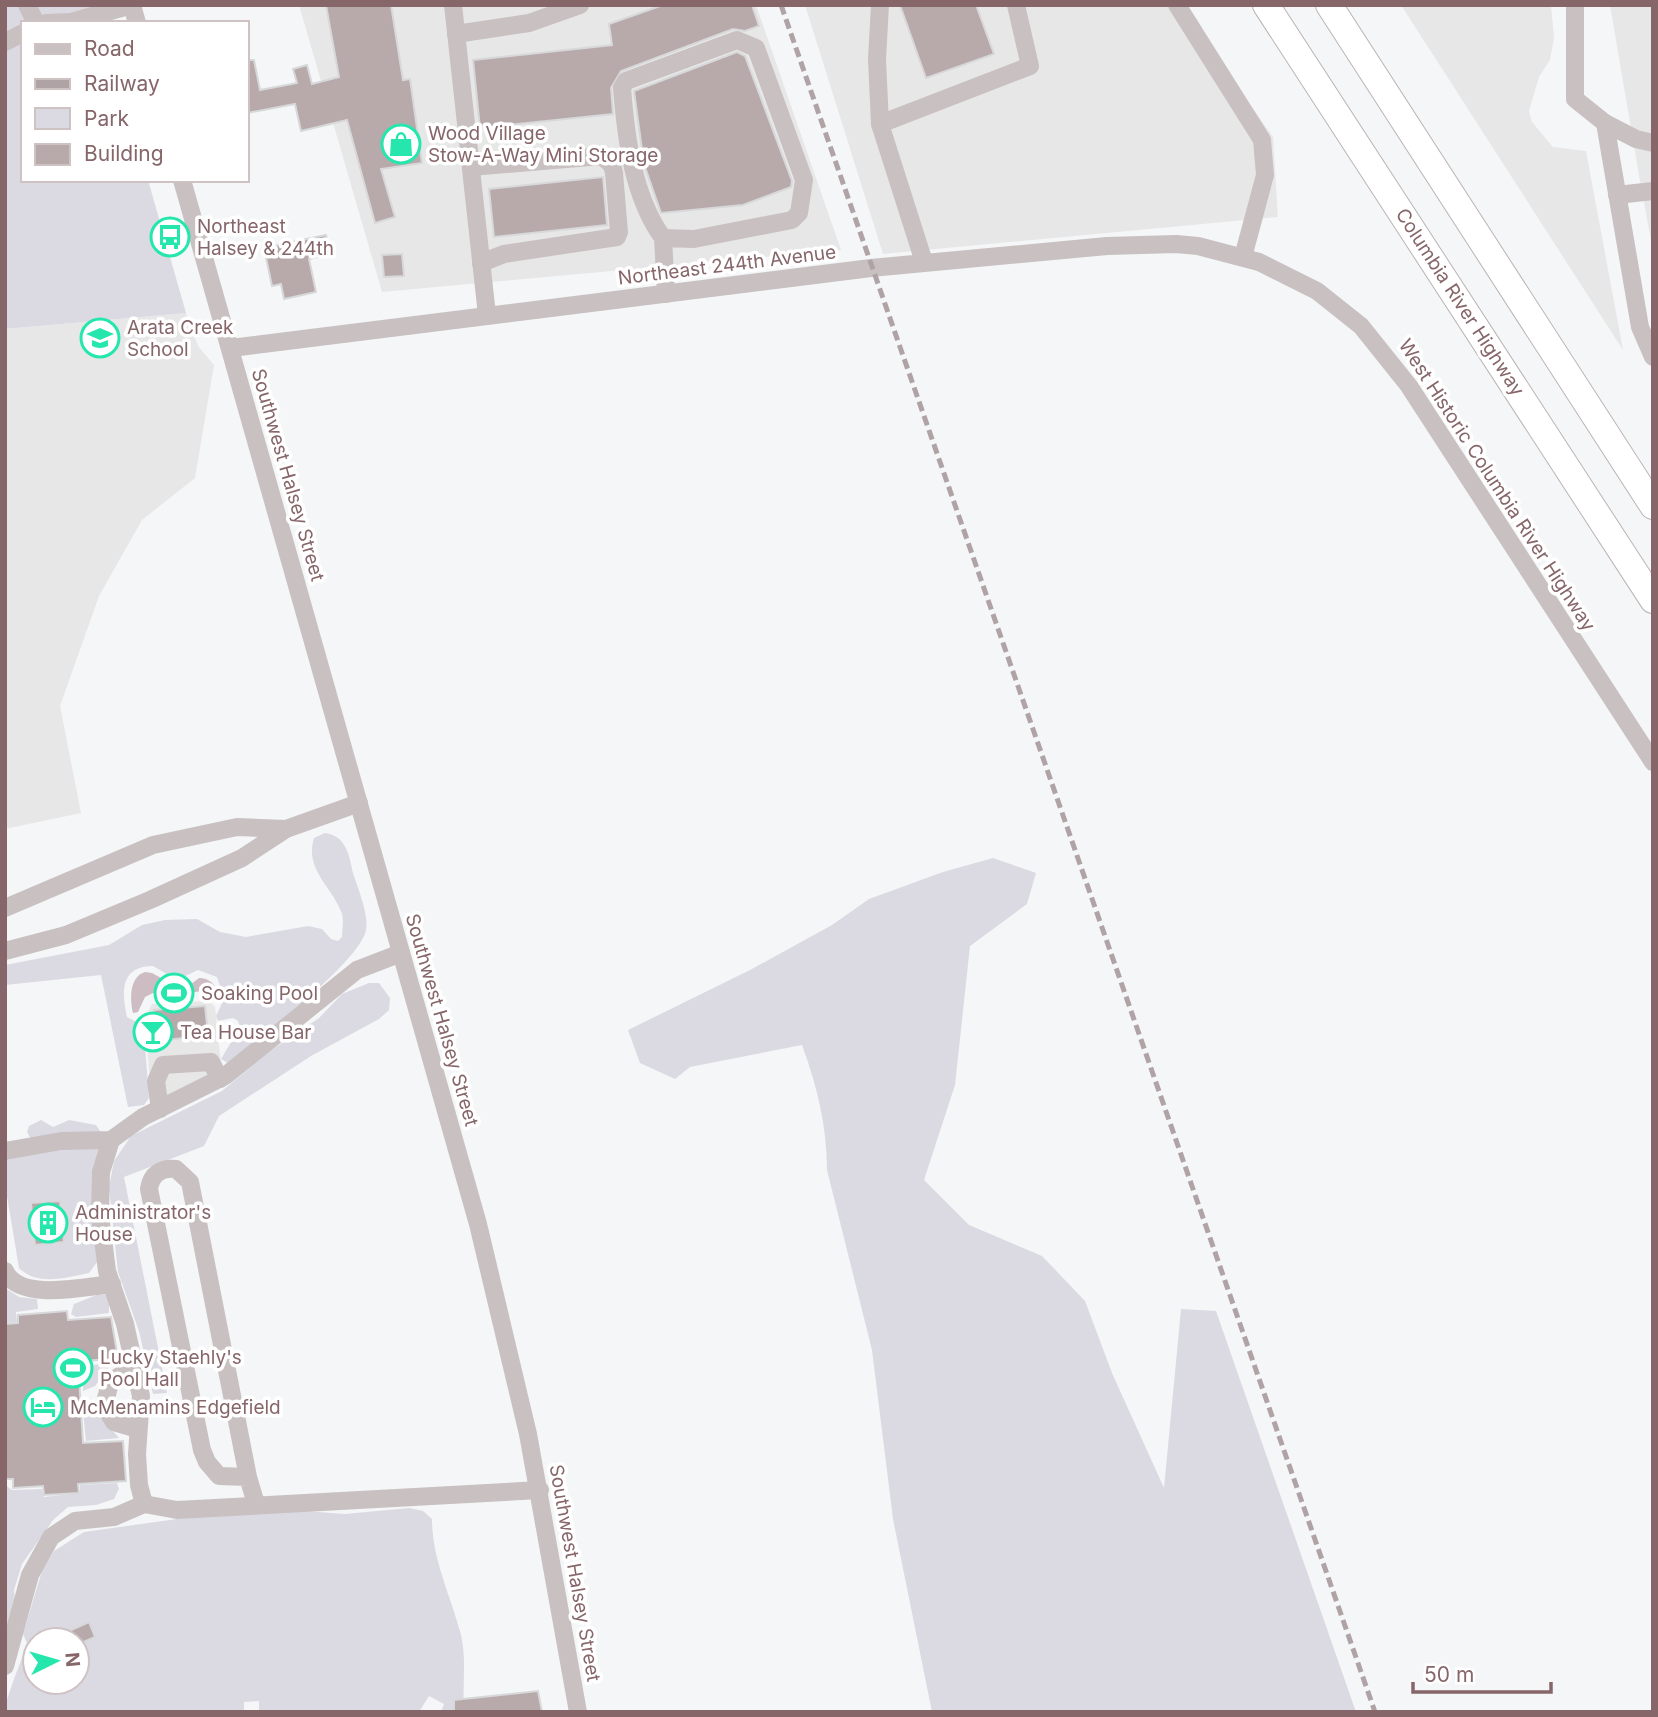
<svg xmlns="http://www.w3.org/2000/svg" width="1658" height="1717" font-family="Inter,sans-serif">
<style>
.built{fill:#e8e7e8}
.green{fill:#dbdae3;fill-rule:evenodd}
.water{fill:#cdbdc2}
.building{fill:#b8a9ab;stroke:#d7d8d9;stroke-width:2}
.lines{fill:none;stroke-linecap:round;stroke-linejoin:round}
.highway-casing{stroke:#bbb4b4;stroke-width:28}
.minor{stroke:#c9c0c1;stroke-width:18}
.highway{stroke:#fff;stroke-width:26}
.rail{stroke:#b0a3a5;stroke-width:5;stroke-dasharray:10 5;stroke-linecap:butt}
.labels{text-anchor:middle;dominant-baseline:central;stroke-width:7;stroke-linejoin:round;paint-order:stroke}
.poi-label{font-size:19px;fill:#866669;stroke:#fff;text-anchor:start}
.street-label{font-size:19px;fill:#866669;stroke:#fff}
</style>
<rect width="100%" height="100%" fill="#f4f6f7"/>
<g class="built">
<path d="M 299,5 L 756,5 L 841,250 L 382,292 Z"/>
<path d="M 805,5 L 1180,5 L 1273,137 L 1278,217 L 883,254 Z"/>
<path d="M 1401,5 L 1551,5 L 1554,38 L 1550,60 L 1539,77 L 1529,111 L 1532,122 L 1553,147 L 1586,151 L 1623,350 Z"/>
<path d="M 1610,5 L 1653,5 L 1653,251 L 1640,181 Z"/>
<path d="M 186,313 L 198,346 L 214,365 L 195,478 L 142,520 L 99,596 L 60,706 L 81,813 L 5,829 L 5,329 Z"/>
<path d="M 208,1001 L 215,1007 L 222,1073 L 152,1108 L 145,1018 L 152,1004 Z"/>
</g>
<g class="green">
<path d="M 5,5 L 99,5 L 104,23 L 23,23 L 23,180 L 148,180 L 186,313 L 5,329 Z"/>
<path d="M 325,833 C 346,836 349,854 353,873 C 358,889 369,914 366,930 C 362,959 256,1042 229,1064 L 221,1059 L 240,1027 L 238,1021 L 233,1018 L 218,1021 L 216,1016 L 224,999 L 217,977 L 198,970 L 177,980 L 153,966 C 121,966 121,991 127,1017 L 140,1024 L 145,1046 L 149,1098 L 144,1105 L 128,1107 L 101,975 L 5,985 L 5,965 L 109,945 L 142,925 L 165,920 L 197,919 L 220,932 L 246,937 L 308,926 L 322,929 L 331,939 L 338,941 L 342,937 C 342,930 344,921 342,914 C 333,887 304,870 314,838 Z"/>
<path d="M 993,858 L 1036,873 L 1027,904 L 970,946 L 955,1085 L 924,1180 L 969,1225 L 1042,1256 L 1085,1301 L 1112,1373 L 1164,1488 L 1181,1309 L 1216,1311 L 1356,1712 L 932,1712 L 893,1519 L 872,1350 L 827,1170 C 827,1126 817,1086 802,1045 L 690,1067 L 675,1079 L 640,1063 L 628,1030 L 750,970 L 832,925 L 869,899 L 943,872 Z"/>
<path d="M 369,983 L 379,983 L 390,998 L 389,1010 L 379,1019 L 311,1056 L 219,1116 L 204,1146 L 124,1177 L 167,1393 L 153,1394 L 139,1331 L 118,1272 L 109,1187 L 114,1161 L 131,1136 L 222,1091 L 270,1051 L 319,1018 L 342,994 Z"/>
<path d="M 41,1120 L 53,1127 L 69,1120 L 96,1125 L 102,1134 L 98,1248 L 97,1262 L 89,1273 C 66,1278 37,1286 19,1268 L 5,1184 L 5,1133 L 8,1145 L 32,1141 L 27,1132 L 29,1126 Z"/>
<path d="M 5,1288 L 19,1297 L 37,1299 L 38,1309 L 16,1312 L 17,1322 L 5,1323 Z"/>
<path d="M 99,1294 L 109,1295 L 109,1313 L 76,1317 L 71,1314 L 74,1304 Z"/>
<path d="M 114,1361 L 95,1386 L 83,1391 L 84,1367 Z"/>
<path d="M 83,1411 L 97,1413 L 119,1438 L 86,1441 Z"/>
<path d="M 117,1483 L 119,1489 L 114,1499 L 96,1505 L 68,1507 L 53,1520 L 22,1564 L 14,1590 L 16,1610 L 5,1638 L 5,1485 L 12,1490 L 42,1489 L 44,1497 L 80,1493 L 80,1485 Z"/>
<path d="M 409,1508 L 423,1511 L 432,1519 C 432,1560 451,1596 461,1635 C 467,1661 462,1686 464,1712 L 441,1712 L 444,1704 L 429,1696 L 419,1712 L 259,1712 L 259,1701 L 244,1702 L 244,1712 L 5,1712 C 5,1698 22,1661 27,1643 L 23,1634 L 42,1571 L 54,1551 L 84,1532 L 184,1518 L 305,1511 L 345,1514 ZM 35,1640 L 77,1640 L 77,1682 L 35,1682 Z"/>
</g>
<path class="water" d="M 145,972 L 152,973 L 183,990 L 199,978 C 209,978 216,984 218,994 L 213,996 L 201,991 L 173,996 L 153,993 L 145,997 L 138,1012 L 133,1013 C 130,999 129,977 145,972 Z"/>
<g class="building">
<path d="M 326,5 L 391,5 L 403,80 L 410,79 L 422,163 L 381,169 L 395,217 L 375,223 L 347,120 L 301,131 L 295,104 L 247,113 L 247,60 L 254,60 L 260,90 L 297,83 L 293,69 L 307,65 L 312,84 L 339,77 Z"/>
<path d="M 663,5 L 752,5 L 759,26 L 745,31 L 733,29 L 621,71 L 611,88 L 613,114 L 480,128 L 473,60 L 612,45 L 609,24 Z"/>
<path d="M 900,5 L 976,5 L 994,54 L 926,78 Z"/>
<path d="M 737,52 L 745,56 L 792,181 L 791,187 L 743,205 L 661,213 L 644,164 L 634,91 Z"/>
<path d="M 603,177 L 607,225 L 494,237 L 489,189 Z"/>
<path d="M 326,235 L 330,254 L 309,259 L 316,292 L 284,299 L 281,284 L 272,286 L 264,248 Z"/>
<path d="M 402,254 L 404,276 L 384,277 L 382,255 Z"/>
<path d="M 205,1006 L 208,1035 L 150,1042 L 149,1025 L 155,1022 L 154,1010 Z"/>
<path d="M 60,1201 L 64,1242 L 35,1245 L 31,1203 Z"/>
<path d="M 67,1311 L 68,1320 L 111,1317 L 118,1359 L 78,1361 L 83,1443 L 123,1441 L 126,1481 L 78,1484 L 79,1493 L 44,1495 L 43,1486 L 13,1488 L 13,1479 L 5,1479 L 5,1324 L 18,1323 L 18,1315 Z"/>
<path d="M 89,1622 L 95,1637 L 77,1645 L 69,1631 Z"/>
<path d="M 538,1691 L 542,1712 L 454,1712 L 454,1700 Z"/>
</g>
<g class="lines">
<defs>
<g id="highway">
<path d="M 1266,5 L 1653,600"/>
<path d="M 1329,5 L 1653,506"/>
</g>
</defs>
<use href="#highway" class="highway-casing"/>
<g class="minor">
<path d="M 27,5 L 36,23"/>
<path d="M 453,5 L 487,315"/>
<path d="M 880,5 L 877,59 L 880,124"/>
<path d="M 1177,5 L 1262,140 L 1265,175 L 1243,257"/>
<path d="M 1575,5 L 1575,99 L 1605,123 L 1640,327 L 1653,357"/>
<path d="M 46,23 L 71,22 L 132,5 L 137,23"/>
<path d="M 456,34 L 529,23 L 580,5"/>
<path d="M 5,42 L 23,33"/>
<path d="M 1605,123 L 1636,139 L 1653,143"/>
<path d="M 471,167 L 602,156 L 612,165 L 614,173 L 619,232 L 617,237 L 504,254 L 481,263"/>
<path d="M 182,180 L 478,1224 L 528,1434 L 578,1712"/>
<path d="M 1617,195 L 1653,191"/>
<path d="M 663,238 C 633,197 626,138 622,88 L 626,81 L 737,40 L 756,48 L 804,180 L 799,213 L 792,220 L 694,239 L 663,238 L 666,294"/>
<path d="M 924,262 L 880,124 L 1030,66 L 1016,5"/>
<path d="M 231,348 L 871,268 L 1107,246 L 1176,244 L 1198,246 L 1259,262 L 1317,291 L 1361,326 L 1409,386 L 1653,762"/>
<path d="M 5,908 L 153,845 L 237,827 L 286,829"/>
<path d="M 5,951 L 66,935 L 150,900 L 242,858 L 286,829 L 359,803"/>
<path d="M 160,1109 L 156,1081 L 163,1065 L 211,1062 L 220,1079"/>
<path d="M 111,1140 L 101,1172 L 100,1215 L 107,1271 L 125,1324 L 141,1396 L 137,1454 L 139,1485 L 144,1504"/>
<path d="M 5,1151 L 61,1141 L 111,1140 L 143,1117 L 225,1076 L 357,970 L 401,953"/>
<path d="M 5,1271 C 19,1302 83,1287 112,1284"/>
<path d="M 133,1366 L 110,1383 L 104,1406 L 114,1422 L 138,1429"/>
<path d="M 248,1477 L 190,1182 L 176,1169 C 162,1167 151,1174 149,1189 L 202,1450 L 207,1462 L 219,1476 L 248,1477 L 256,1504"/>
<path d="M 5,1666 L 30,1575 L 51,1537 L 75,1521 L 114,1517 L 144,1504 L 177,1510 L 540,1490"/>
</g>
<use href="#highway" class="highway"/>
<path class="rail" d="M 781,5 L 1375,1712"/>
</g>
<defs>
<symbol id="shop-ring" viewBox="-11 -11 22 22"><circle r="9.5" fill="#fff" stroke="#25e7ad" stroke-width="1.5"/><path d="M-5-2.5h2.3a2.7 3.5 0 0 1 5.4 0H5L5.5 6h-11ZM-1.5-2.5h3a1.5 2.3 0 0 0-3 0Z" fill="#25e7ad"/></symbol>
<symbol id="bus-ring" viewBox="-11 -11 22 22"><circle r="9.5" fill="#fff" stroke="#25e7ad" stroke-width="1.5"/><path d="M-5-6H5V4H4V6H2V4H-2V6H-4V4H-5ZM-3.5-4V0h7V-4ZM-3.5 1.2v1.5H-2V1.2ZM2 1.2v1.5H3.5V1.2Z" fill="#25e7ad"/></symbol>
<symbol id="school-ring" viewBox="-11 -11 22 22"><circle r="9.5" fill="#fff" stroke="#25e7ad" stroke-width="1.5"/><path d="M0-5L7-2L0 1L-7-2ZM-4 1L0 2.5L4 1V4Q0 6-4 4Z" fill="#25e7ad"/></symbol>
<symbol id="stadium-ring" viewBox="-11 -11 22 22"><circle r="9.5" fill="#fff" stroke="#25e7ad" stroke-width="1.5"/><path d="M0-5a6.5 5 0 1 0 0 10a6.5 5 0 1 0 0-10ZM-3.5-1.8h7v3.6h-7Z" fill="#25e7ad"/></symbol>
<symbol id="bar-ring" viewBox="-11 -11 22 22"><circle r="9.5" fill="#fff" stroke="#25e7ad" stroke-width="1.5"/><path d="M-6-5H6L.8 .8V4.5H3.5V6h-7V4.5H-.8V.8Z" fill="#25e7ad"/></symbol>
<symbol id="building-ring" viewBox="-11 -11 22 22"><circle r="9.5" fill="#fff" stroke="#25e7ad" stroke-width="1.5"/><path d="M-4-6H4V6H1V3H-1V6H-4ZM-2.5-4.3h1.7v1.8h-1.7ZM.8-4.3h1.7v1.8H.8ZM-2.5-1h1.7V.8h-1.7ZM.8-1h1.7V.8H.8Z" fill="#25e7ad"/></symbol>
<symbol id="hotel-ring" viewBox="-11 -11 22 22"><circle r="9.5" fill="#fff" stroke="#25e7ad" stroke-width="1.5"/><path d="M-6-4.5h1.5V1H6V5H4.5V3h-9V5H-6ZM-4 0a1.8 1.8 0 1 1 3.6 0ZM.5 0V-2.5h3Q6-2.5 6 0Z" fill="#25e7ad"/></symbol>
</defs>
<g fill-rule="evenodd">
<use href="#shop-ring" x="379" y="122" width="44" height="44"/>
<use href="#bus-ring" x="148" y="215" width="44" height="44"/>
<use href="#school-ring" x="78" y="316" width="44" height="44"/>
<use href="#stadium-ring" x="152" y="971" width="44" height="44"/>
<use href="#bar-ring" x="131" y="1010" width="44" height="44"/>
<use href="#building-ring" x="26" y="1201" width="44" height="44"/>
<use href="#stadium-ring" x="51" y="1346" width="44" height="44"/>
<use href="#hotel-ring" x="21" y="1385" width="44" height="44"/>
</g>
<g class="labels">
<g class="poi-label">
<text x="428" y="133">Wood Village<tspan x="428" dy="22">Stow-A-Way Mini Storage</tspan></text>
<text x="197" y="226">Northeast<tspan x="197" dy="22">Halsey &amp; 244th</tspan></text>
<text x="127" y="327">Arata Creek<tspan x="127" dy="22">School</tspan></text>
<text x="201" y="993">Soaking Pool</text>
<text x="180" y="1032">Tea House Bar</text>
<text x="75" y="1212">Administrator's<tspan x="75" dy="22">House</tspan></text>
<text x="100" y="1357">Lucky Staehly's<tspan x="100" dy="22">Pool Hall</tspan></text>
<text x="70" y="1407">McMenamins Edgefield</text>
</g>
<g class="street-label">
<text transform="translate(727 265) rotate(-7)">Northeast 244th Avenue</text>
<text transform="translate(1460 302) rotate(57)">Columbia River Highway</text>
<text transform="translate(288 475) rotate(74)">Southwest Halsey Street</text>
<text transform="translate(1497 485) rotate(57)">West Historic Columbia River Highway</text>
<text transform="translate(442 1020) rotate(74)">Southwest Halsey Street</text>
<text transform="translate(575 1573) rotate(80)">Southwest Halsey Street</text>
</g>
</g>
<rect width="1658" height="1717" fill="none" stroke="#866669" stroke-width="14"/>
<rect x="21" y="21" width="228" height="161" fill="#ffffff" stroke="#cfc2c3" stroke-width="2"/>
<rect x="35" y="44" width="35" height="10" fill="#c9c0c1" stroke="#cfc2c3" stroke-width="2"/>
<text x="84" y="56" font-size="21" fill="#866669">Road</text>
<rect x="35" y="79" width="35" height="10" fill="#b0a3a5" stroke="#cfc2c3" stroke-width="2"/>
<text x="84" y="91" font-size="21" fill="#866669">Railway</text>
<rect x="35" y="108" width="35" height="21" fill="#dbdae3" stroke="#cfc2c3" stroke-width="2"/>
<text x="84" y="126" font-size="21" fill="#866669">Park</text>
<rect x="35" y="144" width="35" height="21" fill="#b8a9ab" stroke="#cfc2c3" stroke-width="2"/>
<text x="84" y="161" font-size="21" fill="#866669">Building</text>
<g transform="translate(56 1661) rotate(85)"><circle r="33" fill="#ffffff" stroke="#cfc2c3" stroke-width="2"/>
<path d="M0-5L12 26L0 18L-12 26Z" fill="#25e7ad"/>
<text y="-10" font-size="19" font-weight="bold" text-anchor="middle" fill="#866669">N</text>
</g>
<path d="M1413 1682v10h138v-10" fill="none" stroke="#866669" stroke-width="3.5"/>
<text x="1424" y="1682" font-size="21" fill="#866669" stroke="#ffffff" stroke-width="5" paint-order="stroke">50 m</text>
</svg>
